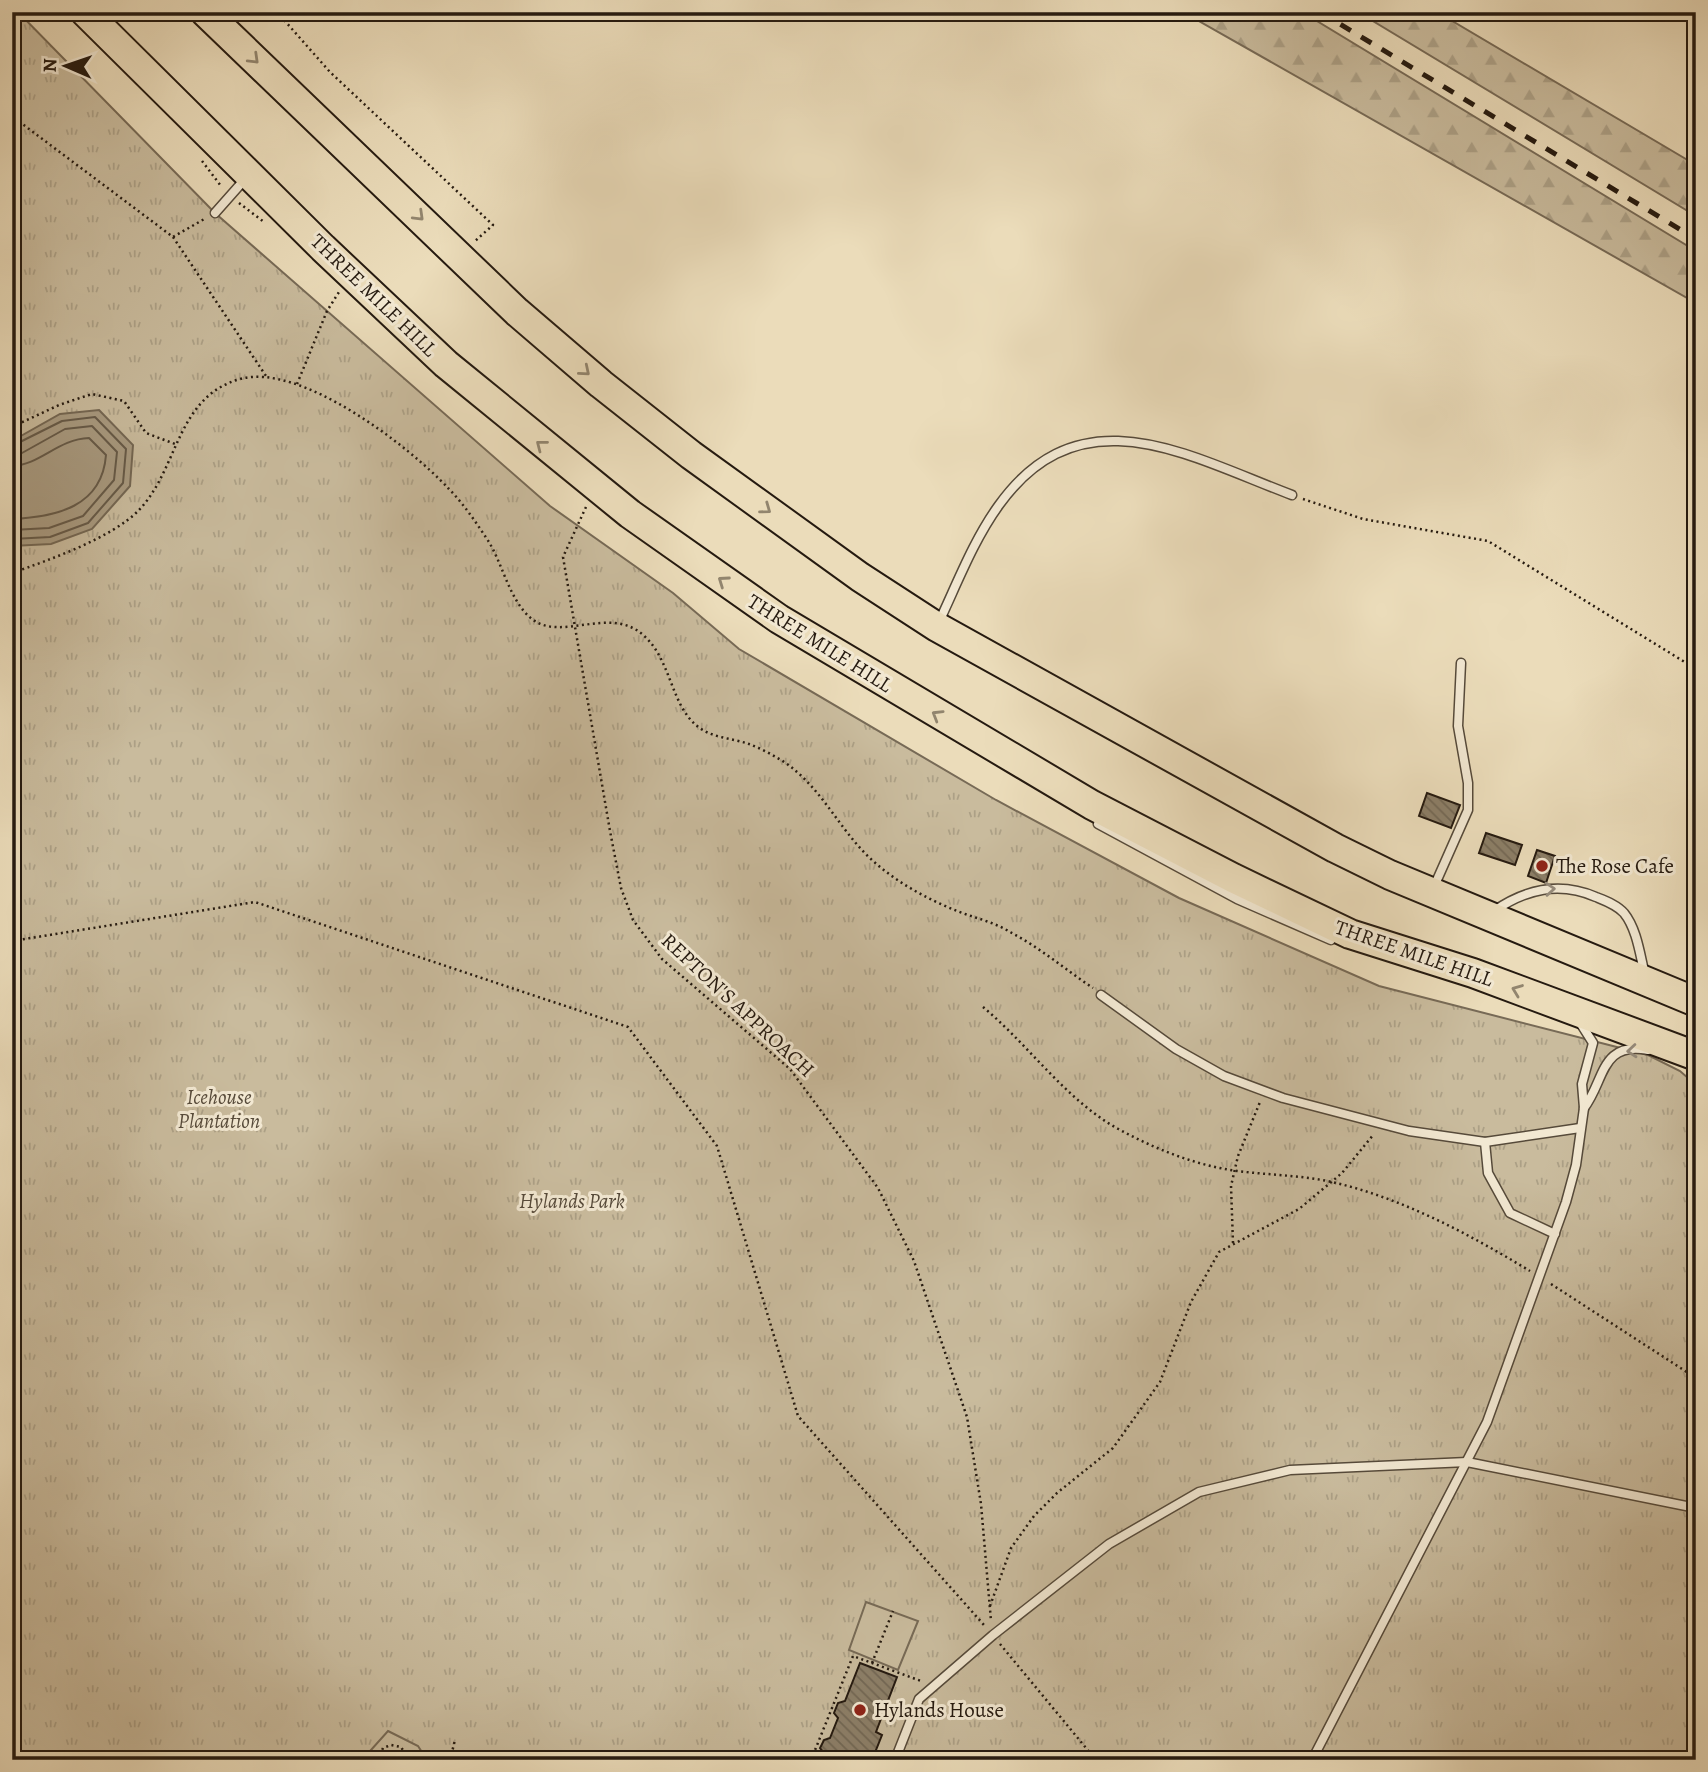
<svg xmlns="http://www.w3.org/2000/svg" width="1708" height="1772" font-family="Alegreya,serif">
<style>
.forest{fill:url(#forest-firs);stroke:#776a56;stroke-width:2}
.park{fill:url(#park-tufts);stroke:#776a56;stroke-width:2}
.garden{fill:#c9bb9d;stroke:#776a56;stroke-width:2}
.water{fill:#a89a80;stroke:#746753;stroke-width:2}
.lines{fill:none;stroke-linecap:round;stroke-linejoin:round}
.shore{stroke:#665a48;stroke-width:2}
.building{fill:url(#building-back-hatch);stroke:#251a10;stroke-width:2}
.lane-casing{stroke:#564a3a;stroke-width:11}
.highway-casing{stroke:#251a10;stroke-width:32}
.path{stroke:#251a10;stroke-width:2.5;stroke-dasharray:2 3.5;stroke-linecap:butt}
.lane{stroke:#f2e8d2;stroke-width:8}
.highway{stroke:#ebdcba;stroke-width:28}
.rail{stroke:#251a10;stroke-width:5;stroke-dasharray:12 12;stroke-linecap:butt}
.oneway{stroke:#92856e}
.oneway2{stroke:#968b7b}
.poi-dot{fill:#8f2418;stroke:#f2e8d2;stroke-width:2.5}
.labels{text-anchor:middle;dominant-baseline:central;stroke-width:6;stroke-linejoin:round;paint-order:stroke}
.street-label{font-size:21px;fill:#251a10;stroke:#f2e8d2}
.poi-label{font-size:21px;fill:#251a10;stroke:#f2e8d2;text-anchor:start}
.park-label{font-size:21px;font-style:italic;fill:#564a3a;stroke:#f2e8d2}
</style>
<defs>
<pattern id="forest-firs" width="22" height="20" patternUnits="userSpaceOnUse" patternTransform="scale(1.75)"><rect width="22" height="20" fill="#c9bb9d"/><path d="M5 1l3.5 6h-7zM16 11l3.5 6h-7z" fill="#aca086"/></pattern>
<pattern id="park-tufts" width="24" height="20" patternUnits="userSpaceOnUse" patternTransform="scale(1.75)"><rect width="24" height="20" fill="#c9bb9d"/><path d="M3 7l-1-3M5 7V3M7 7l1-3M15 17l-1-3M17 17v-4M19 17l1-3" fill="none" stroke="#aca086"/></pattern>
<pattern id="building-back-hatch" width="6" height="6" patternUnits="userSpaceOnUse" patternTransform="scale(1.75)"><rect width="6" height="6" fill="#8c7f68"/><path d="M-1 5l2 2M0 0l6 6M5-1l2 2" fill="none" stroke="#726754"/></pattern>
</defs>
<rect width="100%" height="100%" fill="#ebdcba"/>
<filter id="stains"><feTurbulence type="fractalNoise" baseFrequency=".00286" numOctaves="4"/><feColorMatrix values="0 0 0 0 .2 0 0 0 0 .09 0 0 0 0 .02 0 0 0 .5 -.17"/></filter>
<radialGradient id="worn" r=".72"><stop offset=".6" stop-color="#630" stop-opacity="0"/><stop offset="1" stop-color="#630" stop-opacity=".3"/></radialGradient>
<g class="forest">
<path d="M 1183,12 L 1302,12 L 1696,251 L 1696,303 Z"/>
<path d="M 1358,12 L 1437,12 L 1696,165 L 1696,216 Z"/>
</g>
<path class="park" d="M 12,12 L 18,12 L 215,213 L 550,506 L 673,593 L 739,649 L 996,800 L 1179,898 L 1379,986 L 1648,1055 L 1680,1071 L 1696,1085 L 1696,1760 L 12,1760 Z"/>
<g class="garden">
<path d="M 866,1602 L 918,1621 L 898,1670 L 849,1650 Z"/>
<path d="M 388,1731 L 418,1746 L 427,1760 L 362,1760 Z"/>
</g>
<path class="water" d="M 99,410 L 133,445 L 130,486 L 92,529 L 51,544 L 12,546 L 12,441 L 60,414 Z"/>
<g class="lines">
<g class="shore">
<path d="M 12,446 L 62,421 L 95,417 L 126,449 L 123,483 L 88,523 L 50,537 L 12,539"/>
<path d="M 12,455 L 22,453 L 65,429 L 92,426 L 117,452 L 114,480 L 83,516 L 49,528 L 12,530"/>
<path d="M 12,466 C 40,465 58,439 89,438 L 106,455 C 102,507 56,517 12,519"/>
</g>
</g>
<g class="building">
<path d="M 1427,793 L 1460,805 L 1451,828 L 1419,816 Z"/>
<path d="M 1486,833 L 1522,845 L 1515,865 L 1479,853 Z"/>
<path d="M 1537,850 L 1555,856 L 1546,883 L 1528,876 Z"/>
<path d="M 860,1663 L 897,1677 L 876,1732 L 882,1735 L 874,1755 L 868,1753 L 865,1760 L 822,1760 L 824,1753 L 820,1748 L 824,1740 L 830,1738 L 838,1718 L 834,1713 L 838,1703 L 845,1701 Z"/>
</g>
<g class="lines">
<defs>
<g id="lane">
<path d="M 215,213 L 246,178"/>
<path d="M 938,624 C 957,584 973,541 999,505 C 1081,391 1188,456 1292,495"/>
<path d="M 1098,824 L 1237,899 L 1331,940"/>
<path d="M 1433,889 L 1468,810 L 1468,783 L 1458,726 L 1461,663"/>
<path d="M 1494,911 C 1526,889 1559,881 1596,897 C 1606,901 1617,905 1624,913 C 1637,929 1640,955 1645,975"/>
<path d="M 1101,995 L 1176,1049 L 1224,1076 L 1283,1098 L 1409,1131 L 1485,1142 L 1580,1128"/>
<path d="M 1584,1108 C 1605,1081 1600,1041 1648,1050"/>
<path d="M 1485,1142 L 1488,1173 L 1510,1213 L 1555,1234"/>
<path d="M 895,1760 L 919,1699 L 993,1635 L 1109,1544 L 1199,1492 L 1290,1470 L 1467,1462 L 1696,1508"/>
<path d="M 1312,1760 L 1487,1422 L 1566,1202 L 1576,1165 L 1584,1108 L 1582,1084 L 1593,1043 L 1581,1024"/>
</g>
<g id="highway">
<path d="M 85,12 L 323,248 L 446,364 L 630,514 L 779,619 L 1092,805 L 1233,878 L 1350,934 L 1473,973 L 1696,1056"/>
<path d="M 205,12 L 517,312 L 601,384 L 691,455 L 860,577 L 937,627 L 1335,848 L 1390,875 L 1696,1002"/>
</g>
</defs>
<use href="#lane" class="lane-casing"/>
<use href="#highway" class="highway-casing"/>
<g class="path">
<path d="M 277,12 L 330,72 L 493,225 L 474,242"/>
<path d="M 796,12 L 811,15 L 836,12"/>
<path d="M 12,113 L 25,126 L 173,237 L 206,218"/>
<path d="M 202,161 L 221,186"/>
<path d="M 239,203 L 264,222"/>
<path d="M 173,237 L 266,376"/>
<path d="M 297,384 L 327,311 L 339,292"/>
<path d="M 12,427 L 59,405 L 92,394 L 124,401 L 146,433 L 175,444"/>
<path d="M 1303,499 L 1363,519 L 1488,541 L 1696,669"/>
<path d="M 586,507 L 563,557 L 610,831 L 621,888 L 633,920 L 662,959 L 790,1069 L 878,1188 L 914,1261 L 967,1417 L 981,1504 L 991,1621"/>
<path d="M 12,573 C 49,560 112,538 139,510 C 179,468 176,397 240,379 C 300,362 409,446 448,488 C 463,503 475,521 487,539 C 503,563 509,601 532,619 C 561,642 609,606 642,634 C 671,658 670,703 696,725 C 710,738 732,738 749,744 C 760,748 771,754 781,760 C 821,785 838,829 872,860 C 896,882 927,899 957,911 C 975,918 994,922 1010,932 C 1039,947 1066,970 1093,988"/>
<path d="M 12,941 L 255,902 L 628,1027 L 717,1146 L 798,1416 L 984,1625"/>
<path d="M 983,1007 C 1030,1046 1068,1103 1122,1131 C 1158,1150 1195,1165 1237,1171 C 1268,1175 1300,1175 1332,1182 C 1402,1198 1469,1234 1530,1271"/>
<path d="M 1233,1243 L 1231,1186 L 1238,1156 L 1260,1102"/>
<path d="M 1551,1284 L 1696,1378"/>
<path d="M 990,1606 L 1011,1548 L 1034,1516 L 1057,1493 L 1113,1448 L 1160,1382 L 1191,1302 L 1219,1252 L 1299,1209 L 1342,1173 L 1374,1134"/>
<path d="M 1000,1644 L 1096,1760"/>
<path d="M 872,1663 L 893,1611"/>
<path d="M 378,1760 L 383,1748 L 391,1745 L 401,1747 L 409,1760"/>
<path d="M 450,1760 L 455,1740"/>
<path d="M 811,1760 L 853,1656 L 921,1681"/>
</g>
<use href="#lane" class="lane"/>
<use href="#highway" class="highway"/>
<path class="rail" d="M 1320,12 L 1696,239"/>
</g>
<defs><path id="oneway-chevron" d="M-2-3.5L2.5 0L-2 3.5" fill="none" stroke-width="1.6" stroke-linecap="round" stroke-linejoin="round" transform="scale(1.75)"/></defs>
<g class="oneway">
<use href="#oneway-chevron" transform="translate(254 59) rotate(44)"/>
<use href="#oneway-chevron" transform="translate(419 216) rotate(44)"/>
<use href="#oneway-chevron" transform="translate(585 371) rotate(40)"/>
<use href="#oneway-chevron" transform="translate(541 445) rotate(-142)"/>
<use href="#oneway-chevron" transform="translate(766 509) rotate(36)"/>
<use href="#oneway-chevron" transform="translate(723 581) rotate(-145)"/>
<use href="#oneway-chevron" transform="translate(937 715) rotate(-149)"/>
<use href="#oneway-chevron" transform="translate(1517 990) rotate(-159)"/>
</g>
<g class="oneway2">
<use href="#oneway-chevron" transform="translate(1550 889) rotate(-4)"/>
<use href="#oneway-chevron" transform="translate(1632 1051) rotate(175)"/>
</g>
<g class="poi-dot">
<circle cx="1542" cy="866" r="7"/>
<circle cx="860" cy="1710" r="7"/>
</g>
<g class="labels">
<g class="street-label">
<text transform="translate(374 295) rotate(44)">THREE MILE HILL</text>
<text transform="translate(820 643) rotate(32)">THREE MILE HILL</text>
<text transform="translate(1414 953) rotate(19)">THREE MILE HILL</text>
<text transform="translate(738 1005) rotate(43)">REPTON'S APPROACH</text>
</g>
<g class="poi-label">
<text x="1556" y="866">The Rose Cafe</text>
<text x="874" y="1710">Hylands House</text>
</g>
<g class="park-label">
<text x="219" y="1097">Icehouse<tspan x="219" dy="24">Plantation</tspan></text>
<text x="572" y="1201">Hylands Park</text>
</g>
</g>
<rect width="1708" height="1772" fill="none" stroke="#ebdcba" stroke-width="42"/>
<rect x="14" y="14" width="1680" height="1744" fill="none" stroke="#251a10" stroke-width="3.5"/>
<rect x="21" y="21" width="1666" height="1730" fill="none" stroke="#251a10" stroke-width="2"/>
<g transform="translate(66 66) rotate(272)" stroke="#f2e8d2" stroke-width="5" paint-order="stroke">
<path d="M0-5L12 26L0 18L-12 26Z" fill="#251a10"/>
<text y="-10" font-size="19" font-weight="bold" text-anchor="middle" fill="#251a10">N</text>
</g>
<rect width="100%" height="100%" filter="url(#stains)"/>
<rect width="100%" height="100%" fill="url(#worn)"/>
</svg>
